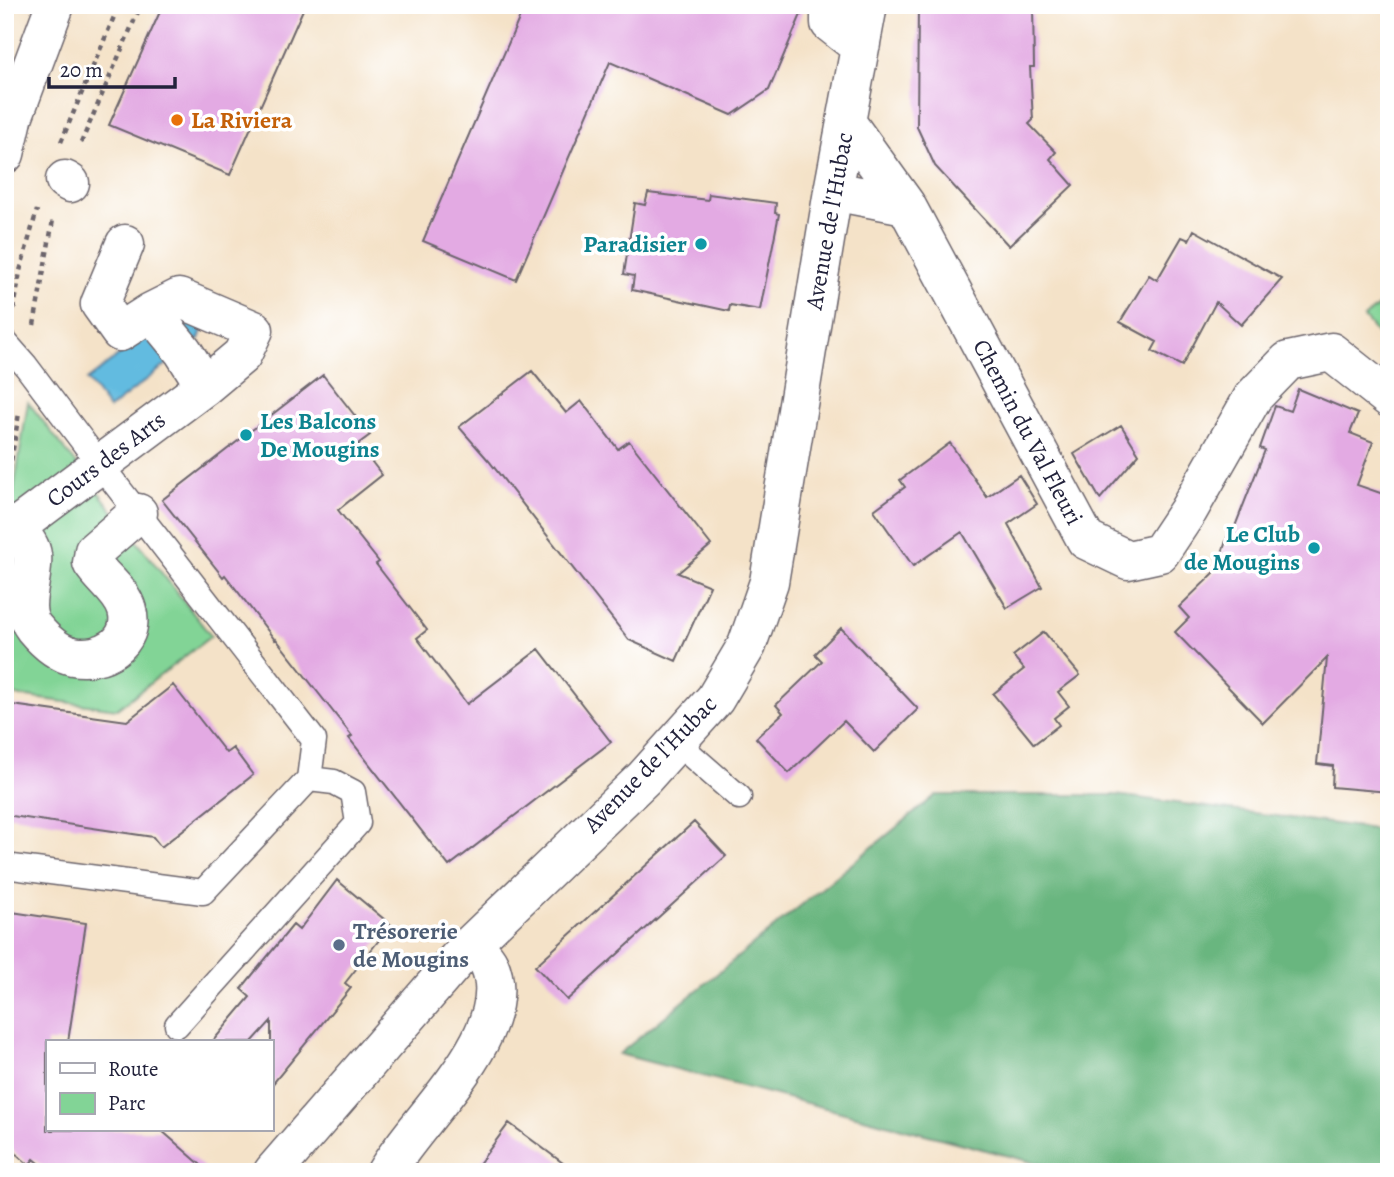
<svg xmlns="http://www.w3.org/2000/svg" width="1394" height="1177" viewBox="0 0 1394 1177" font-family="Alegreya,serif">
  <style>
    .green { fill: #82d496; stroke: #527b68; stroke-width: 2 }
    .forest { fill: #69b67f; stroke: #466c5d; stroke-width: 2 }
    .water { fill: #62bbe0; stroke: #426e8e; stroke-width: 2 }
    .building { fill: #e3aae3 }
    .lines { fill: none; stroke-linecap: round; stroke-linejoin: round }
    .lane-casing { stroke: #6c656c; stroke-width: 27 }
    .street-casing { stroke: #6c656c; stroke-width: 41 }
    .secondary-casing { stroke: #6c656c; stroke-width: 41 }
    .path { stroke: #6c656c; stroke-width: 4.5; stroke-dasharray: 5 5; stroke-linecap: butt }
    .lane { stroke: #fff; stroke-width: 24 }
    .street { stroke: #fff; stroke-width: 38 }
    .secondary { stroke: #fff; stroke-width: 38 }
    .food-dot { fill: #e8710a; stroke: #fff; stroke-width: 2.5 }
    .culture-dot { fill: #0f9aa8; stroke: #fff; stroke-width: 2.5 }
    .service-dot { fill: #5c6f8a; stroke: #fff; stroke-width: 2.5 }
    .labels { text-anchor: middle; dominant-baseline: central; stroke-width: 7; stroke-linejoin: round; paint-order: stroke }
    .food-label { font-size: 24px; font-weight: bold; fill: #c56008; stroke: #fff; text-anchor: start }
    .street-label { font-size: 24px; fill: #22223b; stroke: #fff }
    .culture-label { font-size: 24px; font-weight: bold; fill: #0d838f; stroke: #fff; text-anchor: end }
    .service-label { font-size: 24px; font-weight: bold; fill: #4e5e75; stroke: #fff; text-anchor: start }
  </style>
  <rect width="100%" height="100%" fill="#fff"/>
  <filter id="ink" filterUnits="userSpaceOnUse"><feTurbulence type="fractalNoise" baseFrequency=".0143" numOctaves="2"/><feDisplacementMap in="SourceGraphic" scale="14" xChannelSelector="R" yChannelSelector="G"/><feConvolveMatrix kernelMatrix="1 2 1 2 8 2 1 2 1" color-interpolation-filters="sRGB"/></filter>
  <filter id="wash" filterUnits="userSpaceOnUse"><feTurbulence type="fractalNoise" baseFrequency=".00686" numOctaves="4" result="noise"/><feDisplacementMap in="SourceGraphic" scale="28" xChannelSelector="R" yChannelSelector="G"/><feGaussianBlur stdDeviation="1.57" result="paint"/><feColorMatrix in="noise" values="0 0 0 0 0 0 0 0 0 0 0 0 0 0 0 0 0 1.4 0 .05"/><feComposite in="paint" operator="in"/></filter>
  <g filter="url(#wash)">
    <rect width="100%" height="100%" fill="#f4e2c8"/>
    <!-- green -->
    <path class="green" d="M1389,297v51l-25,-30z
      M28,402l183,234 -94,73 -112,-15v-149z"/>
    <!-- forest -->
    <path class="forest" d="M936,795h180l273,36v341h-319l-451,-118z"/>
    <!-- water -->
    <path class="water" d="M180,309l26,11 -7,19 -90,70 -22,-29z"/>
    <g id="blocks">
      <!-- building -->
      <path class="building" d="M163,5h142l-75,170 -121,-50z
        M525,5h280l-36,85 -37,25 -122,-53 -94,218 -93,-39z
        M918,5h115l1,62h-4l3,53 -4,4 27,28 -6,7 23,26 -64,61 -74,-80 -18,-39z
        M648,193l60,7 1,-6 67,9 -1,10 4,1 -19,96 -30,-5 -1,6 -97,-21 2,-14 -10,-2 11,-71 10,2z
        M1194,230l88,49 -41,46 -25,-23 -34,64 -30,-15 5,-9 -37,-20 29,-47 8,5 25,-43 7,3z
        M532,371l34,42 15,-12 37,48 11,-8 82,104 -33,28 32,13 -34,75 -47,-21 -140,-179 -30,-34z
        M323,375l47,60 -12,9 24,31 -44,35 41,52 -3,2 51,66 -10,8 50,66 72,-55 72,93 -162,124 -100,-128 3,-2 -76,-97 -1,1 -50,-65 -2,2 -61,-77z
        M1298,389l60,25 -8,19 23,9 -16,43 32,11v296l-57,-5 1,-21 -16,-2 10,-106 -64,65 -88,-91 14,-14 -10,-11 37,-36 13,-39 3,2 33,-84 -5,-2 15,-42 15,5z
        M1121,425l18,29 -39,45 -26,-45z
        M950,443l37,54 32,-22 18,29 -29,20 34,63 -35,21 -45,-76 -49,34 -39,-56 31,-23 -5,-7z
        M841,628l77,81 -44,43 -30,-31 -55,52 -33,-35 27,-25 -7,-8 46,-44 -7,-7z
        M1044,632l36,43 -22,17 11,14 -15,12 5,7 -25,19 -41,-50 31,-25 -11,-13z
        M173,685l53,68 7,-5 20,27 -92,72 -8,-10 -148,-22v-111l122,17z
        M694,822l32,34 -159,144 -32,-34z
        M337,880l54,45 -46,58 6,5 -80,98v-65l-19,21h-40l38,-45 -9,-8 52,-64 6,5z
        M5,911l81,12 -18,119h-21v88h114l48,42h-159l-16,-13 -5,6 -24,-21z
        M509,1123l66,49h-102z"/>
    </g>
  </g>
  <g filter="url(#ink)">
    <use href="#blocks" fill-opacity="0" stroke="#6c656c" stroke-width="2"/>
    <g class="lines">
      <defs>
        <path id="lane" d="M5,342l21,24 73,97 215,277 -5,39 -106,113 -198,-26
          M676,742l63,55
          M177,1025l181,-202 -5,-31 -19,-10 -25,-3"/>
        <path id="street" d="M830,5v18l19,15 12,6
          M847,123l59,82
          M65,180l5,3
          M833,191l73,14 180,335 42,20 32,-7 28,-42 65,-114 35,-36 43,-9 58,46
          M151,312l28,-14 75,32 -12,25 -37,31
          M5,525l11,2 189,-141 -22,-35 -32,-39 -31,20 -20,-28 25,-60
          M16,527c5,8 15,18 16,28 3,23 -14,53 2,73 10,12 23,25 39,28 28,6 63,-13 54,-46 -5,-19 -25,-31 -35,-47l2,-12 44,-38
          M273,1172l194,-224 177,-170 71,-79 32,-54 22,-63 64,-391 35,-186
          M386,1172c31,-54 133,-141 103,-208 -3,-7 -12,-15 -17,-21"/>
        <path id="secondary" d="M5,154l9,-39 41,-110"/>
      </defs>
      <!-- lane casing -->
      <use href="#lane" class="lane-casing"/>
      <!-- street casing -->
      <use href="#street" class="street-casing"/>
      <!-- secondary casing -->
      <use href="#secondary" class="secondary-casing"/>
      <!-- path -->
      <path class="path" d="M61,142l58,-137
        M81,143l60,-138
        M14,310l6,-39 17,-61
        M34,325l19,-105
        M8,480l11,-67"/>
      <!-- lane -->
      <use href="#lane" class="lane"/>
      <!-- street -->
      <use href="#street" class="street"/>
      <!-- secondary -->
      <use href="#secondary" class="secondary"/>
    </g>
  </g>
  <!-- markers -->
  <circle class="food-dot" cx="177" cy="120" r="7"/>
  <g class="culture-dot">
    <circle cx="701" cy="244" r="7"/>
    <circle cx="246" cy="435" r="7"/>
    <circle cx="1314" cy="548" r="7"/>
  </g>
  <circle class="service-dot" cx="339" cy="945" r="7"/>
  <g class="labels">
    <!-- food labels -->
    <g class="food-label">
      <text x="191" y="120">La Riviera</text>
    </g>
    <!-- street labels -->
    <g class="street-label">
      <text transform="translate(829 221) rotate(-80)">Avenue de l'Hubac</text>
      <text transform="translate(1028 432) rotate(62)">Chemin du Val Fleuri</text>
      <text transform="translate(106 459) rotate(-37)">Cours des Arts</text>
      <text transform="translate(650 764) rotate(-46)">Avenue de l'Hubac</text>
    </g>
    <!-- culture labels -->
    <g class="culture-label">
      <text x="687" y="244">Paradisier</text>
      <text x="260" y="421" text-anchor="start">Les Balcons<tspan x="260" dy="28">De Mougins</tspan></text>
      <text x="1300" y="534">Le Club<tspan x="1300" dy="28">de Mougins</tspan></text>
    </g>
    <!-- service labels -->
    <g class="service-label">
      <text x="353" y="931">Trésorerie<tspan x="353" dy="28">de Mougins</tspan></text>
    </g>
  </g>
  <!-- margin -->
  <rect width="1394" height="1177" fill="none" stroke="#fff" stroke-width="28"/>
  <!-- legend -->
  <rect x="46" y="1040" width="228" height="91" fill="#ffffff" stroke="#a7a7b1" stroke-width="2"/>
  <rect x="60" y="1063" width="35" height="10" fill="#ffffff" stroke="#a7a7b1" stroke-width="2"/>
  <text x="108" y="1076" font-size="21" fill="#22223b">Route</text>
  <rect x="60" y="1093" width="35" height="21" fill="#82d496" stroke="#a7a7b1" stroke-width="2"/>
  <text x="108" y="1110" font-size="21" fill="#22223b">Parc</text>
  <!-- scale -->
  <path d="M49 77v10h126v-10" fill="none" stroke="#22223b" stroke-width="3.5"/>
  <text x="60" y="77" font-size="21" fill="#22223b" stroke="#ffffff" stroke-width="5" paint-order="stroke">20 m</text>
</svg>
